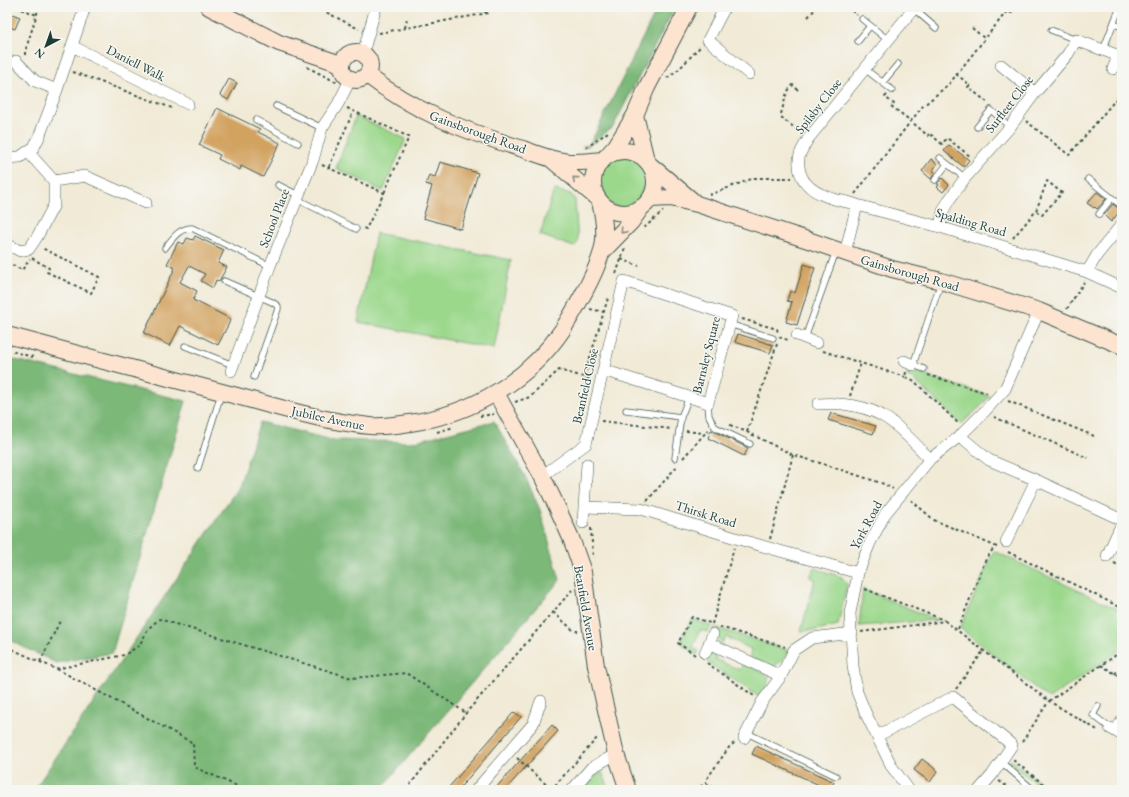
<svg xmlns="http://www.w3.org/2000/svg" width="1129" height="797" viewBox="0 0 1129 797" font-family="'EB Garamond',serif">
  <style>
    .green { fill: #9bd88c; stroke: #5d8a60 }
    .forest { fill: #7cb878; stroke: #4e7a56 }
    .building { fill: #d2a25e }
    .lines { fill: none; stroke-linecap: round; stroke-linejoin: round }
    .lane-casing { stroke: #3e574c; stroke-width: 7 }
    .street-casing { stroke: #3e574c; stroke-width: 12 }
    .secondary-casing { stroke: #3e574c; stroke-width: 18 }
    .path { stroke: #3e574c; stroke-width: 2; stroke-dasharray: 3 3; stroke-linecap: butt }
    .lane { stroke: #fff; stroke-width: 5.5 }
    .street { stroke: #fff; stroke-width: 11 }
    .secondary { stroke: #fde4d1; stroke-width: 16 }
    .oneway { stroke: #8e9082 }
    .labels { text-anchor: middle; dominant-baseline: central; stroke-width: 3; stroke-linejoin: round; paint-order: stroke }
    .street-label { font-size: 13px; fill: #1f3d34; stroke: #f6f6f2 }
  </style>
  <rect width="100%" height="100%" fill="#f6f6f2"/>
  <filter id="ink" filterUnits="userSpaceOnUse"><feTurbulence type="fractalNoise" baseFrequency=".025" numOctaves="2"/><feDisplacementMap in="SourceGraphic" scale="8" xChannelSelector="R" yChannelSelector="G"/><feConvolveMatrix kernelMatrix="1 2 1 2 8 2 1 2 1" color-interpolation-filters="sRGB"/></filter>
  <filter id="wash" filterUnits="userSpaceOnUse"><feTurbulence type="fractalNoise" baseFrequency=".012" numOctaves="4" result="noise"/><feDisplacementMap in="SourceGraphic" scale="16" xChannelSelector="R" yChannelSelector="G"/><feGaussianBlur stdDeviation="0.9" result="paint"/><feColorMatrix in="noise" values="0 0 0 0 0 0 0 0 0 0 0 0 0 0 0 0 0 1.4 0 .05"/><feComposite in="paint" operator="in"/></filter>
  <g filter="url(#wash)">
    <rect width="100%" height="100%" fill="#f1ead6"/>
    <!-- green -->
    <path class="green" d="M356,116l50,23 -23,52 -47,-23z
      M598 182a26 26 0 1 1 52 0a26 26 0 1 1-52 0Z
      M554,190l17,4 4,6 3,42 -4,5 -34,-12z
      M376,233l135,27 -17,89 -136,-27z
      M908,370l82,26 -9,10 -20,18 -49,-46 -5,-2z
      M994,551l128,60v38l-73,50 -89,-71z
      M814,568l28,9 5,8 -9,40 -22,5 -15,1 14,-52 -5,-2z
      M863,589l74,31 -78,6z
      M692,619l19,7 -3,6 -8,-2 -7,17 6,4 -2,4 -17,-13z
      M714,627l76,24 -8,10 -10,6 -22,-10 1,-8 -25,-12 -4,6 -9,-10z
      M713,652l5,1 -3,6 25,11 3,-7 26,13 -2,10 -8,11 -56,-38 5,-5z
      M1011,760l38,30h-21l6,-8 -25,-19z
      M602,772l8,18h-27l13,-14z"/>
    <!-- forest -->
    <path class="forest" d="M658,7h17l-62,120 -25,19h-6h5l3,-2z
      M7,358l179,43 -74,252 -56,10 -49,-24z
      M494,421l31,55 15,34 20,70 -180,210h-346l205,-304 21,-64 72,18 80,2z"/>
    <g id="blocks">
      <!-- building -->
      <path class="building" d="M7,12l13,5 -5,12 -8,-3z
        M229,79l8,4 -9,17 -8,-5z
        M217,108l43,21 -2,3 22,11 -17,34 -22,-11 -1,4 -22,-11 2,-4 -21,-10z
        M949,145l20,15 -5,7 -20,-16z
        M931,159l6,5 -4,6 2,3 -4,6 -9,-8z
        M440,162l38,11 -17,56 -38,-11 9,-32 -6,-2 3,-9 6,2z
        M942,178l7,7 -6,7 -6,-5 2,-2 -2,-1z
        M1097,192l9,7 -9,10 -2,-2 -1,1 -7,-5z
        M1113,204l8,6 -10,12 -7,-7z
        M195,236l29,14 -6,13 9,4 -8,14 -3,-1 -3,8 -12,-7 4,-7 -16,-8 -9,16 17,9 -4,9 38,19 -13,26 -38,-19 -10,20 -26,-13 31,-65 -8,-4 11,-22 6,2 3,-6 6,2z
        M804,264l11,4 -18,57 -11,-3 6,-20 -5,-1 3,-10 5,2z
        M738,334l35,11 -3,8 -35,-11z
        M831,413l45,13 -3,8 -45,-14z
        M711,430l37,18 -4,8 -36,-18z
        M514,712l7,5 -63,73h-4l-5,-3z
        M552,725l6,6 -53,59h-11z
        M756,746l78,36 -4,8 -78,-36z
        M922,759l16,12 -8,11 -16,-12z"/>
    </g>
  </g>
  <g filter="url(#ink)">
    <use href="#blocks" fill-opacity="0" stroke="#3e574c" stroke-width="1"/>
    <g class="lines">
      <defs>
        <path id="lane" d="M914,9l22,19
          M862,19l26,21
          M1114,24l8,3
          M1051,30l25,10
          M858,41l12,-15
          M1103,50l17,-43
          M865,69l27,21
          M883,82l15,-18
          M276,106l46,22
          M256,120l42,23
          M977,127l14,-17 19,17
          M940,158l25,20
          M1088,179l34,27
          M935,180l12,-16
          M278,185l20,10
          M297,199l59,30
          M1099,214l13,-16
          M165,248c8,-10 14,-20 27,-20l78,38
          M224,281l48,21 6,4v3l-24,68
          M729,324l44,14
          M805,338l31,-87
          M185,346l48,19
          M924,369l-11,-4 28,-83
          M708,403l1,13 6,11 35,17
          M626,410l55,7
          M675,458l6,-41 8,-20
          M198,468l23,-74
          M1098,706l-5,9 17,13
          M747,733l89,43
          M1001,762l29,25"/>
        <path id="street" d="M725,7l-17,33 41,34
          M72,46l116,58
          M363,53l13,-46
          M16,61l19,20 22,9
          M1001,65l34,28
          M1113,69l5,-13
          M7,158l13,-1 14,-10 5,-10 18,-47 28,-83
          M54,181l31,-5 61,27
          M857,205c-9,-4 -20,-4 -29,-8 -18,-6 -31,-18 -29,-38 0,-6 6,-14 9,-20l107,-132
          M940,227l3,-16 6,-11 16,-22 45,-51 25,-34 33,-39 8,-14 46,17
          M7,244l13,7 9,-2 8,-12 17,-32v-24l-26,-29
          M845,253l12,-48 83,22 147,45 35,16
          M1087,272l10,-17 25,-31
          M797,335l20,8
          M904,361l9,4
          M231,371l39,-105 43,-106 9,-32 16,-24 12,-24
          M818,404c23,-2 52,2 71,16 15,11 28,26 41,39
          M960,436l29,24 47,20 86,40
          M587,464l-3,43 57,2 111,34 106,30
          M542,476l44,-32 38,-163 108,35 -24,87 -105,-33
          M583,523l1,-16
          M1006,542l30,-62
          M1107,556l15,-33
          M709,643l72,33
          M705,653l8,-19
          M1110,728l12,7
          M1116,731l6,-11
          M877,736l76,-39 59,48 -20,30 -13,15
          M744,738l18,-36 19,-26 13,-26 18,-12 40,-5
          M476,790l57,-66 8,-23
          M572,790l19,-22 25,-14
          M909,790l-17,-23 -26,-53 -9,-22 -4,-26 -3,-53 8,-40 12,-30 15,-29 45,-55 30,-23 24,-24 21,-23 34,-78"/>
        <path id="secondary" d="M209,7l70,36 62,21
          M342 66a14 14 0 1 1 28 0a14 14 0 1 1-28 0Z
          M367,75c46,36 100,57 156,74 17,6 34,13 52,13 9,0 19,-1 28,-2
          M635,115l11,45
          M593 182a31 31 0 1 1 62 0a31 31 0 1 1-62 0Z
          M606,157l10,-11 19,-31 12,-28 42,-80
          M551,159l47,40
          M650,165l44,37
          M650,199l21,-1 26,6 111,36 84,29 49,12 98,30 83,35
          M602,252l29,-30 10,-14
          M7,335c70,19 141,38 211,56 51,13 100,30 152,35 13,1 27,-1 40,-3 62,-9 118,-42 153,-94 13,-21 40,-66 41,-90 1,-13 -1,-25 -4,-37
          M496,393l46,83 15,31 14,31 12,34 13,94 20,88 12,36"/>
      </defs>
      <!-- lane casing -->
      <use href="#lane" class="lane-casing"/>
      <!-- street casing -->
      <use href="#street" class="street-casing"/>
      <!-- secondary casing -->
      <use href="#secondary" class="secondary-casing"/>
      <!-- path -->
      <path class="path" d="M16,7l21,8
        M316,7l43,22
        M460,7l27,5
        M847,7l10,8
        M863,12l4,-5
        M808,17l9,-10
        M405,28l2,-10
        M972,28l12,10
        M379,33l109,-20 1,-6
        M25,55v-3l14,-45
        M307,67l31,16
        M73,72l99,36
        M956,74l14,11 -2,2 19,15
        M667,78l12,-9 21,-22
        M798,90l-5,-5 -6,7 -6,22 1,4 19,15
        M887,95l-2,2 9,7 -3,2 20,15 11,-14 27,-23 58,-73 5,2 2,-6
        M347,108l62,29 -25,56
        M1026,121l43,34 53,-63
        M586,148l22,-16
        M322,165l62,28 -18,36 -3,-1
        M329,167l24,-55
        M855,194l56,-73 17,15 1,-3 13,11 5,-6 24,19
        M709,195l45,-17h38
        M644,228l19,-17
        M1013,238l23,-27 6,4 20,-22 -15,-12 -11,30
        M32,258l17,10 -2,4 44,21 8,-16 -57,-29
        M621,259l18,7
        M7,262l15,8 8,-11
        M616,274l9,-26
        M590,309l14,3
        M1067,309l17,-27
        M742,319l35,10 1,4
        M779,337l9,3
        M7,350l26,7
        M823,351l82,26
        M906,372l-1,5 8,3 46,44
        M928,375l59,18
        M850,396l11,-33
        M1008,401l86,35
        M515,402l15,-5 29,-27 32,9
        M582,412l3,-23v-12l4,-16 19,-63
        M480,416l14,-2
        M994,417l94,41
        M601,421l71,8
        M730,425l17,7 46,23 27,8 64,21 9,5
        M686,431l18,2
        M437,432l17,-5
        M747,432l30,-88
        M683,458l25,-28
        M911,500l23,20 63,27
        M647,501l31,-36
        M591,528l2,30
        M770,539l23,-84
        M1008,552l114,56
        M1114,563l8,4
        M865,589l79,31
        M553,612l21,19h4
        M712,624l22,-76
        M720,627l65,20
        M958,629l27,-68 10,-15
        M861,632l84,-11 104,80 73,-50
        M7,647l49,22 68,-14 15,-9 9,-17 11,-10 193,59 54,-5 60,40
        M695,655l-17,-12 14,-26 18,6
        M40,662l21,-43
        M707,663l47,33
        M1101,665l21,13
        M57,669l136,74 1,24 52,23
        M1115,674l7,-11
        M956,689l28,-39
        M1022,742l27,-41 50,30
        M517,758l34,31
        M1013,760l38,30
        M999,781l13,9
        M706,783l13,7
        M406,790l60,-77 106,-123
        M551,790l46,-52
        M695,790l11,-7v-3l24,-34 6,-4"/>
      <!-- lane -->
      <use href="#lane" class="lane"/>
      <!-- street -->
      <use href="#street" class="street"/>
      <!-- secondary -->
      <use href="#secondary" class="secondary"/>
    </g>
    <!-- one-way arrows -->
    <defs><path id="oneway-chevron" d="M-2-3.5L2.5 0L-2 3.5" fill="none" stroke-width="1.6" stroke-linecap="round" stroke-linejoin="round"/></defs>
    <g class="oneway">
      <use href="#oneway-chevron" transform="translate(575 179) rotate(-140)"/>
      <use href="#oneway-chevron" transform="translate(623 231) rotate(132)"/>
    </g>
  </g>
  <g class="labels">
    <!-- street labels -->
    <g class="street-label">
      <text transform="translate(136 63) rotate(27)">Daniell Walk</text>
      <text transform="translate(1009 104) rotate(-52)">Surfleet Close</text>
      <text transform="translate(818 106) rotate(-52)">Spilsby Close</text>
      <text transform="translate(478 132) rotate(20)">Gainsborough Road</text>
      <text transform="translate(274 218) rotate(-69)">School Place</text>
      <text transform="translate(971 222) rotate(16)">Spalding Road</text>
      <text transform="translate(910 273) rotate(16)">Gainsborough Road</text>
      <text transform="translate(706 355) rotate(-76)">Barnsley Square</text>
      <text transform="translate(585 386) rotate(-77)">Beanfield Close</text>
      <text transform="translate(328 418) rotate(12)">Jubilee Avenue</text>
      <text transform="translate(706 514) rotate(17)">Thirsk Road</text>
      <text transform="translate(866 525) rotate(-62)">York Road</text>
      <text transform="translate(586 608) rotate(80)">Beanfield Avenue</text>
    </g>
  </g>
  <!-- margin -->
  <rect width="1129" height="797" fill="none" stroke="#f6f6f2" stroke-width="24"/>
  <!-- north arrow -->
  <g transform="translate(46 46) rotate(221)" stroke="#f6f6f2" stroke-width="3" paint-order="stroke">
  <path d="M0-3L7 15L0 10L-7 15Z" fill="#1f3d34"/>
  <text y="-6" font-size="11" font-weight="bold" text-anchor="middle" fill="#1f3d34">N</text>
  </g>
</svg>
